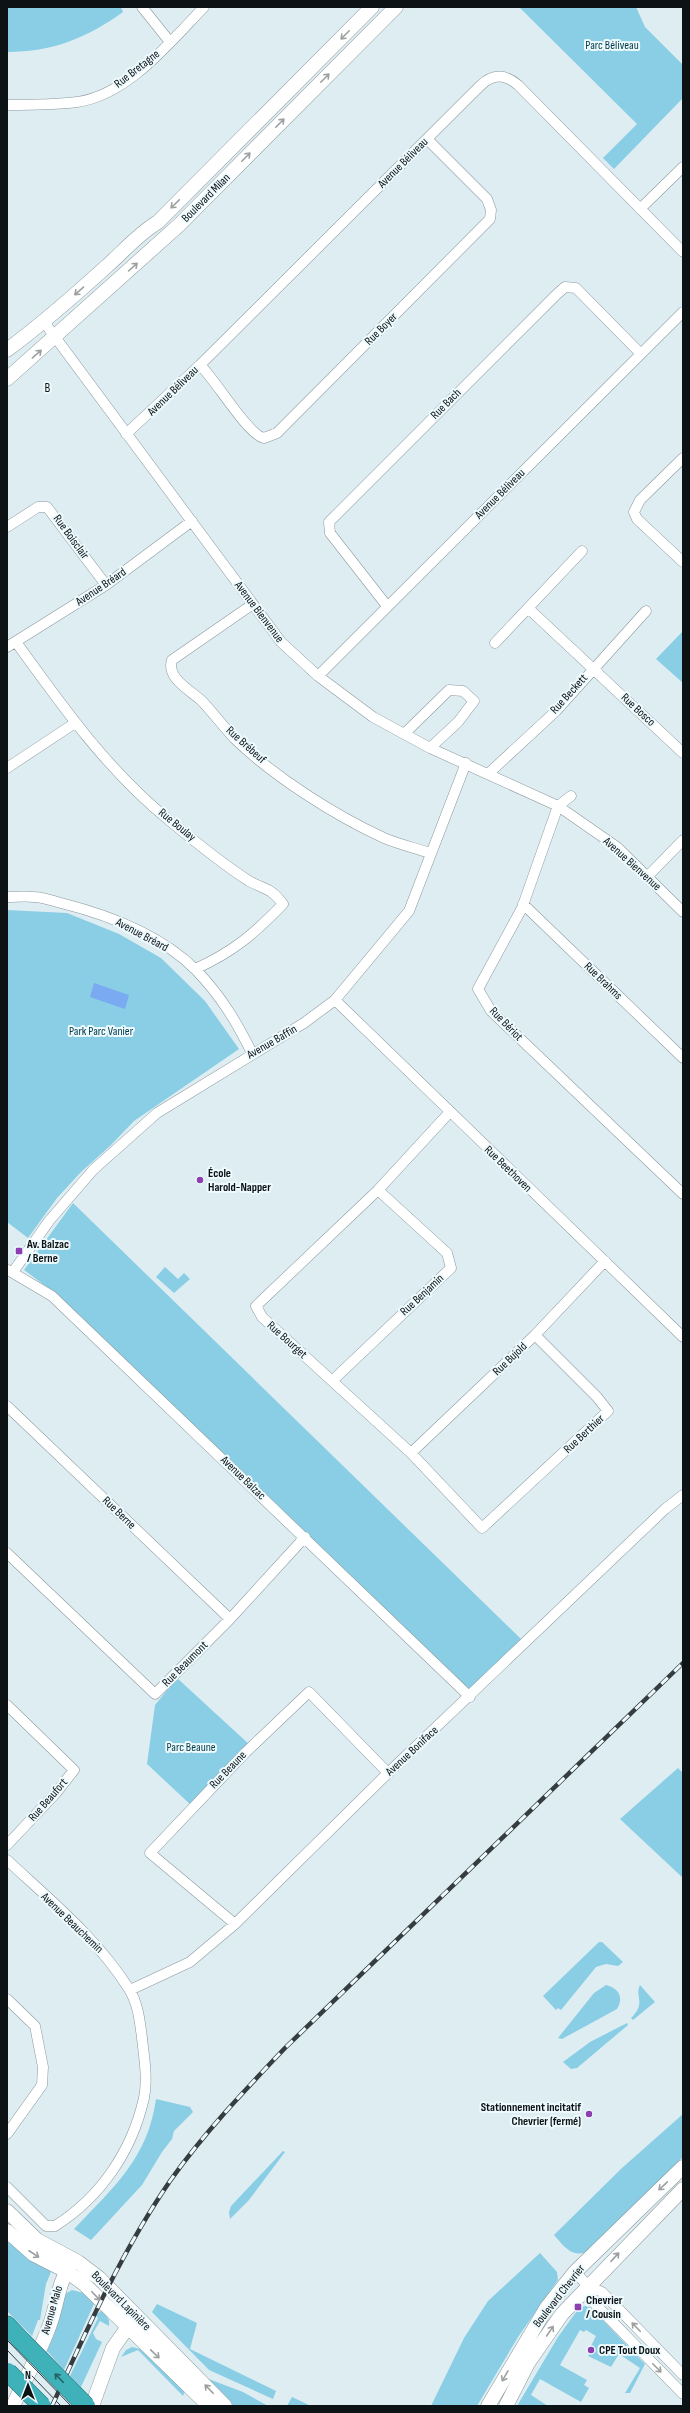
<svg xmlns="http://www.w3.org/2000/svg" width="690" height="2413" viewBox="0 0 690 2413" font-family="'Sofia Sans Condensed',sans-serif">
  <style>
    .green { fill: #89cee5 }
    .water { fill: #79aaf2 }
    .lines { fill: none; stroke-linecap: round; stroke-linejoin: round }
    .street-casing { stroke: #8a989c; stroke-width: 11 }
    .secondary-casing { stroke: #8a989c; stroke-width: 15 }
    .highway-casing { stroke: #2d797f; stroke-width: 19 }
    .street { stroke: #fff; stroke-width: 10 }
    .secondary { stroke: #fff; stroke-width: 14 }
    .highway { stroke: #3eb1b9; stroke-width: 18 }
    .tram { stroke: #363d40; stroke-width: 1 }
    .rail-casing { stroke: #363d40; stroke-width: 4.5 }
    .rail { stroke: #edfafe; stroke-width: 3; stroke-dasharray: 9; stroke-linecap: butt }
    .highway-bridge-casing { stroke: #2d797f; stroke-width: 19; stroke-linecap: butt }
    .highway-bridge { stroke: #3eb1b9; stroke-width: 18 }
    .oneway { stroke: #9ea0a1 }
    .oneway2 { stroke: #266266 }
    .poi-dot { fill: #8d3faf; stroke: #edfafe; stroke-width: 1.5 }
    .labels { text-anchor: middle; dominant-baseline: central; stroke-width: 4; stroke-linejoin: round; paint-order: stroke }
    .park-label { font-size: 12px; fill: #003847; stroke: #edfafe }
    .street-label { font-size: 12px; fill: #0d1214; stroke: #edfafe }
    .poi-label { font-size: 12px; font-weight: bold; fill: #0d1214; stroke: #edfafe; text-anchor: start }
    .neighbourhood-label { font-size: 13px; letter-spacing: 1px; fill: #0d1214; stroke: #edfafe }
  </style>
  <rect width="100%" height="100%" fill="#deedf2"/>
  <!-- green -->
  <path class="green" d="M7,7h114l2,5c-36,26 -71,40 -116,40z
    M519,7h117l9,20 38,38v33l-69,71 -11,-11 34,-34z
    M683,631v52l-27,-24z
    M7,910l60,3 52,21 42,24 44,43 34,48 -105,72 -24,25 -29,26 -24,26 -29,40 -21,-16z
    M73,1203l448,436 -51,51 -419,-400 -27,-20z
    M165,1267l13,12 6,-6 6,6 -16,14 -18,-16z
    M177,1678l74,68 -59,60 -45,-42 8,-59z
    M678,1768l5,5v105l-63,-59z
    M599,1942h3l21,20 -5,4 -12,-2 -10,3 -35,43 -3,-2 -2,2 -13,-14z
    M606,1985c13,3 18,13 11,24l-55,30 -4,-1 36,-45z
    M640,1985l15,17 -22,18 -2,-2c16,-16 3,-21 9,-33z
    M627,2023l1,2 -51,43 -6,1 -8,-7 27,-20z
    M156,2099l34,8 3,5 -19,19 -2,8 -10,13 -20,33 -51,55 -17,-11c39,-41 74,-71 82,-130z
    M683,2114v43l-97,95c-15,6 -23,-7 -32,-17l4,-4 64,-63z
    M283,2151l2,1 -36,48 -19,19 -1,-7 2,-6z
    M7,2239l44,33 -5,12 -6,36h-2l-6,16 -25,-25z
    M540,2253l17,19 1,8 -40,57 -41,69h-46l33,-68 24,-37z
    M72,2290l12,3 10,11 -30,66 -18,-20 19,-56z
    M157,2304l40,19 -7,26 86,42 -3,8 -64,-29 -57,-58z
    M585,2306l6,2 54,56 -15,29h-5l15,-25 -21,-14 -8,13 -23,-11 2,-3 -2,-1 8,-16 -10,-6 -2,2 -4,-2 -20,35 27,15 -3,5 5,3 -8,14 -41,-23 -9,16 17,11h-31l41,-69 21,-29z
    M102,2310l7,10v6l-9,-5 -7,12 3,6 6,3 -21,45 -11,-11 28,-58 -2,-3z
    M132,2347l8,2 45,42 -2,5 -45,-46 -17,7 5,-7z
    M206,2378l37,14 25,14h-35z
    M292,2397l19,9h-24z"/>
  <!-- water -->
  <path class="water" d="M94,983l35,12 -4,14 -35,-12z"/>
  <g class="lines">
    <defs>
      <path id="street" d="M142,7l28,35
        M7,105c23,0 47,0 70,-3 51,-7 93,-60 127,-95
        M640,209l43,-42
        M44,322l237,320 37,34 55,41 57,31 128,58 59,41 66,65
        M200,365c15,14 48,70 64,73l13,-5 213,-214 1,-9 -4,-11 -60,-60
        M126,434l74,-69 280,-279c13,-13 25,-12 38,-1l165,167
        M683,458l-43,42 -6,12 3,7 46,43
        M7,527l31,-20h9l59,78
        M253,604l-81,56c-6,18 18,30 30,41 11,12 21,25 32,37 39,38 100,77 150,100 14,6 31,10 46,15
        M387,606l-57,-73 -1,-11 228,-228 8,-7 11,1 65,66
        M528,608l155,145
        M16,642c46,64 92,129 154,179 23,19 54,44 79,60 17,9 22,7 34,23 -29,30 -50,48 -88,65
        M495,643l87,-92
        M7,647l99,-62 86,-64
        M318,676l365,-364
        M404,734l45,-44 14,1 11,10 -16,21 -28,26
        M7,768l68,-45
        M489,773l67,-62 90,-100
        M571,796l-13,10 -36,102 -44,81 13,22 192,183
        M647,877l36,-37
        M7,897c9,0 19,-1 27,0 9,0 19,4 27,6 48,12 100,32 135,67 25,26 40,51 56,83
        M523,904l160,154
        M335,1000l348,337
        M449,1113l-71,77 -122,116 6,11 149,136 71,75 126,-117 -11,-14 -62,-62
        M8,1270l44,26 418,401
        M13,1272l36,-51 44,-51 64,-57 147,-90 31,-23 74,-89 57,-148
        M332,1381l119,-113 -4,-15 -69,-63
        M7,1406l223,213
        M411,1453l124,-118 70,-74
        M7,1553l148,141 75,-75 75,-82
        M7,1705l67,65 -18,23 -49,52
        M7,1860c43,40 90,78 122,129 9,14 11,33 13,49 2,19 6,41 2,60 -12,53 -43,99 -89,128h-9l-39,-39
        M235,1924l-85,-71 96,-101 63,-60 79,81
        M130,1990l60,-28 45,-38 153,-151 277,-264 18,-14
        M7,1999l28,27 8,41 -1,18 -35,49
        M575,2272l13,14 14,6 81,83
        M588,2286l6,17 89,91"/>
      <path id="secondary" d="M7,350c35,-26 68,-55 100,-84 17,-15 31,-32 51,-44l214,-215
        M7,379l172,-154 217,-218
        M7,2211l30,29 41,22 21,16 126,128
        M7,2231l26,23 33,17 17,12 126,123
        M13,2406c12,-26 26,-52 36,-79 9,-23 8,-42 22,-64
        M92,2406l21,-58 19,-27
        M488,2406l59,-99 28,-35 108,-105
        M506,2406l22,-43 34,-49 121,-125"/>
      <path id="highway" d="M7,2325l15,16"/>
    </defs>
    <!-- street casing -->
    <use href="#street" class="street-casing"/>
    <!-- secondary casing -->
    <use href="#secondary" class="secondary-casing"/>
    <!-- highway casing -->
    <use href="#highway" class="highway-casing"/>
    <!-- street -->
    <use href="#street" class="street"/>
    <!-- secondary -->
    <use href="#secondary" class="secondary"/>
    <!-- highway -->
    <use href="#highway" class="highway"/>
    <!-- tram -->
    <path class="tram" d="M7,2340l64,66
      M7,2350l54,56"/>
    <defs>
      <path id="rail" d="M52,2406c35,-77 70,-155 118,-225 34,-48 75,-91 115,-133l398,-385"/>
    </defs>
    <!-- rail casing -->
    <use href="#rail" class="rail-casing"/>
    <!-- rail -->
    <use href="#rail" class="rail"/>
    <defs>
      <path id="highway-bridge" d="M22,2341l64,65
        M8,2372l34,34"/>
    </defs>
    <!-- highway-bridge casing -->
    <use href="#highway-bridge" class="highway-bridge-casing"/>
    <!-- highway-bridge -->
    <use href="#highway-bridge" class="highway-bridge"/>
  </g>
  <!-- one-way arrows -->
  <defs><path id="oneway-shaft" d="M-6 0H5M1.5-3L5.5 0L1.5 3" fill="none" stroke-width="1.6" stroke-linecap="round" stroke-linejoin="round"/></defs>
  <g class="oneway">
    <use href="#oneway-shaft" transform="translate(345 35) rotate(135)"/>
    <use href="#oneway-shaft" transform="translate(325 78) rotate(-45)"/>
    <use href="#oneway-shaft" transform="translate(280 123) rotate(-45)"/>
    <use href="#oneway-shaft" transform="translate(246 157) rotate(-45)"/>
    <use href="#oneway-shaft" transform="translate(175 204) rotate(136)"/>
    <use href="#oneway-shaft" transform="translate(133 267) rotate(-42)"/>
    <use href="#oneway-shaft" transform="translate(79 291) rotate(139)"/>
    <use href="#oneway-shaft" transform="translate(37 354) rotate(-41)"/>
    <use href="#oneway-shaft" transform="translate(663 2186) rotate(136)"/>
    <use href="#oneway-shaft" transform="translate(34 2254) rotate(33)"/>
    <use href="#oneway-shaft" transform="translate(615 2257) rotate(-47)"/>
    <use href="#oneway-shaft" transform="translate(96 2296) rotate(46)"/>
    <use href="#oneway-shaft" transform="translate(636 2327) rotate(-134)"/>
    <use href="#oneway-shaft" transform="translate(550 2331) rotate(-56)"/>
    <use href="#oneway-shaft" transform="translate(155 2354) rotate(44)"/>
    <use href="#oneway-shaft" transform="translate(657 2368) rotate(45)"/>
    <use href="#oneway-shaft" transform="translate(505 2376) rotate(120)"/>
    <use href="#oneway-shaft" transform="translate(209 2389) rotate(-134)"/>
  </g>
  <use class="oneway2" href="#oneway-shaft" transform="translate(59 2378) rotate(-134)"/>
  <!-- markers -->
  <g class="poi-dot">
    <circle cx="200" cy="1180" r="4"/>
    <rect x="15" y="1247" width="8" height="8" rx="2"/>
    <circle cx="589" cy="2114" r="4"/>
    <rect x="574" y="2303" width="8" height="8" rx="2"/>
    <circle cx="591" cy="2350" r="4"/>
  </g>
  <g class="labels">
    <!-- park labels -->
    <g class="park-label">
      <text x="612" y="45">Parc Béliveau</text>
      <text x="101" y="1031">Park Parc Vanier</text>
      <text x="191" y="1747">Parc Beaune</text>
    </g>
    <!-- street labels -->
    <g class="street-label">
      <text transform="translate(137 69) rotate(-38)">Rue Bretagne</text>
      <text transform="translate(403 163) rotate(-45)">Avenue Béliveau</text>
      <text transform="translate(206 198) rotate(-45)">Boulevard Milan</text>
      <text transform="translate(381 329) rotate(-45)">Rue Boyer</text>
      <text transform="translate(173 391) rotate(-44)">Avenue Béliveau</text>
      <text transform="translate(446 404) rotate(-45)">Rue Bach</text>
      <text transform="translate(500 494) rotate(-45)">Avenue Béliveau</text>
      <text transform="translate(71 537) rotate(54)">Rue Boisclair</text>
      <text transform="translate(101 587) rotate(-34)">Avenue Bréard</text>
      <text transform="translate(259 612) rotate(53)">Avenue Bienvenue</text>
      <text transform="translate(569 694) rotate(-48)">Rue Beckett</text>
      <text transform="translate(638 710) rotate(43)">Rue Bosco</text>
      <text transform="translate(246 745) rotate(42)">Rue Brébeuf</text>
      <text transform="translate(177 825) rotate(39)">Rue Boulay</text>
      <text transform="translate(632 864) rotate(42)">Avenue Bienvenue</text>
      <text transform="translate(142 935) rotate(28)">Avenue Bréard</text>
      <text transform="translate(603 981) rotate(44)">Rue Brahms</text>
      <text transform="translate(506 1024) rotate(46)">Rue Bériot</text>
      <text transform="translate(272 1042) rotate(-30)">Avenue Baffin</text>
      <text transform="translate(508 1169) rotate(44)">Rue Beethoven</text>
      <text transform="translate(422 1295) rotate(-43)">Rue Benjamin</text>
      <text transform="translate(287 1340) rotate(42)">Rue Bourget</text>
      <text transform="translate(510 1359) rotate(-44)">Rue Bujold</text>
      <text transform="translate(584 1434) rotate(-43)">Rue Berthier</text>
      <text transform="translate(243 1478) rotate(44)">Avenue Balzac</text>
      <text transform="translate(119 1513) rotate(44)">Rue Berne</text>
      <text transform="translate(185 1664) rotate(-45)">Rue Beaumont</text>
      <text transform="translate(412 1751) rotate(-43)">Avenue Boniface</text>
      <text transform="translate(228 1770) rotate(-46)">Rue Beaune</text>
      <text transform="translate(48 1800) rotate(-49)">Rue Beaufort</text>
      <text transform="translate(72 1923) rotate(44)">Avenue Beauchemin</text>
      <text transform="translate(559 2296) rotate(-52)">Boulevard Chevrier</text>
      <text transform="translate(121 2301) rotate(45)">Boulevard Lapinière</text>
      <text transform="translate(52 2310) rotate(-74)">Avenue Malo</text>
    </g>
    <!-- poi labels -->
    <g class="poi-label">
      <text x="208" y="1173">École<tspan x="208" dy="14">Harold-Napper</tspan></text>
      <text x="27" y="1244">Av. Balzac<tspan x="27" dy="14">/ Berne</tspan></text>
      <text x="581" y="2107" text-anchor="end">Stationnement incitatif<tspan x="581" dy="14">Chevrier (fermé)</tspan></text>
      <text x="586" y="2300">Chevrier<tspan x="586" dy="14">/ Cousin</tspan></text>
      <text x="599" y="2350">CPE Tout Doux</text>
    </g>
    <!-- neighbourhood labels -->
    <g class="neighbourhood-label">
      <text x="48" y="388">B</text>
    </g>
  </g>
  <!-- border -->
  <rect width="690" height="2413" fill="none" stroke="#0d1214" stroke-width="16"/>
  <!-- north arrow -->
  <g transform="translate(28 2385)" stroke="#edfafe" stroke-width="3" paint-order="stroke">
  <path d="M0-3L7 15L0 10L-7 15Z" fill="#0d1214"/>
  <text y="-6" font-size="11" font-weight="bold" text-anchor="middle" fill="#0d1214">N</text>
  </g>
</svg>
